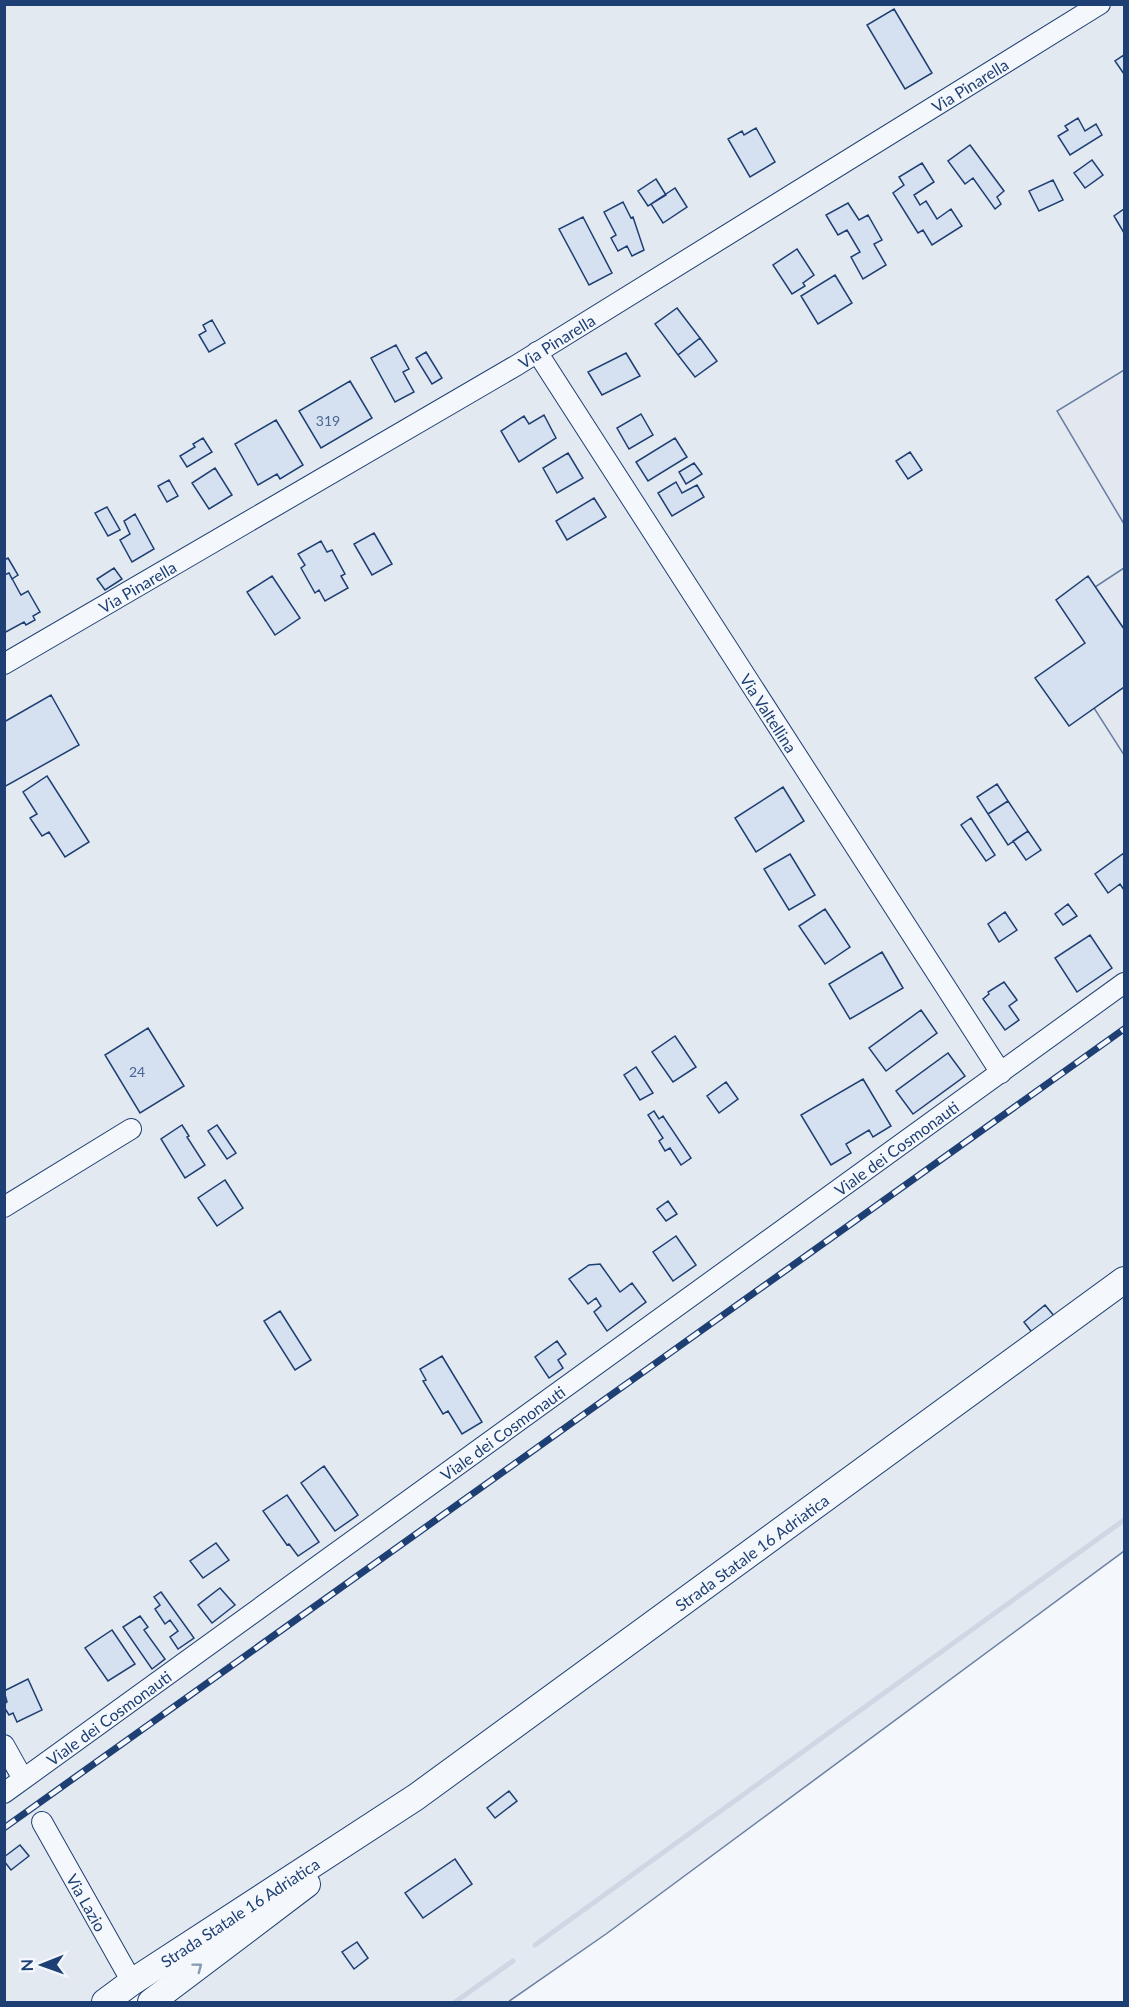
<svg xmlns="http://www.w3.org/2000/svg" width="1129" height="2007" viewBox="0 0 1129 2007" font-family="Lato,sans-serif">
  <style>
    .green { fill: #e3e9f0; stroke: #687fa3; stroke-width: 1.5 }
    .parking { fill: #e3e8f0; stroke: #687fa3; stroke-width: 1.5 }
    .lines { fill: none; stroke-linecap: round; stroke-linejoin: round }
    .stream { stroke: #cfd7e4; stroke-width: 5 }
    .building { fill: #d5e0f0; stroke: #1d3f73; stroke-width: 1.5 }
    .minor-casing { stroke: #1d3f73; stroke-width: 22 }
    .major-casing { stroke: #1d3f73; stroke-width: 28 }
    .minor { stroke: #f4f7fb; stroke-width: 20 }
    .major { stroke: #f4f7fb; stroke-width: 26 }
    .rail-casing { stroke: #1d3f73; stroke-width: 7 }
    .rail { stroke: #f4f7fb; stroke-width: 4.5; stroke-dasharray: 14; stroke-linecap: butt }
    .oneway { stroke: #889bb7 }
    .labels { text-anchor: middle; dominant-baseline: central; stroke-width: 4.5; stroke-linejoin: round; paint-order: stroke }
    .number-label { font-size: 14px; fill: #4b6792 }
    .street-label { font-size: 16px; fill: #1d3f73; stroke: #f4f7fb }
  </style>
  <rect width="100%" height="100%" fill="#f4f7fb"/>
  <!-- green -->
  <path class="green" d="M5,5h1119v1546l-518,383 -98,68h-338l105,-81 -179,81h-91z"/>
  <!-- parking -->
  <path class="parking" d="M1124,370v154l-67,-113z
    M1124,568v61l-29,-42z
    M1124,687v68l-30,-47z"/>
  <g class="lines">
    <!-- stream -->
    <path class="stream" d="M535,1945l589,-425
      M455,2002l58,-41"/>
  </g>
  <!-- building -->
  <path class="building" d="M894,9l38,64 -27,16 -38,-64z
    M1124,55v19l-9,-13z
    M1078,118l7,13 11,-7 6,11 -32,20 -12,-19 10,-6 -3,-4z
    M756,128l19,34 -25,15 -22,-38 14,-8 2,4z
    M970,145l34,46 -7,6 4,7 -6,5 -22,-31 -8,6 -17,-23z
    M1092,160l11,15 -18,13 -11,-15z
    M922,163l12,19 -20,13 6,10 6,-4 11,18 14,-10 11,17 -30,19 -9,-15 -5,3 -25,-40 11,-8 -5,-8z
    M656,179l10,16 -18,11 -10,-15z
    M1053,180l10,20 -24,11 -10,-20z
    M675,188l12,19 -24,16 -12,-19z
    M623,202l8,16 2,-1 11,33 -12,6 -5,-10 -9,5 -7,-13 5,-3 -12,-23z
    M848,203l11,17 9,-5 14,25 -8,4 12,21 -23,14 -12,-22 9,-5 -13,-22 -9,5 -12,-20z
    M1124,209v24l-10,-17z
    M583,217l29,56 -23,12 -30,-56z
    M797,249l17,26 -11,8 2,3 -13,8 -19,-29z
    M835,275l17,28 -34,21 -17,-28z
    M677,308l23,30 -22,17 -23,-31z
    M212,320l13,23 -16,9 -10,-17 7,-4 -3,-6z
    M700,338l17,23 -22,16 -17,-22z
    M396,345l13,24 -6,3 11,20 -19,10 -24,-44z
    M426,352l16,26 -10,6 -16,-26z
    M626,353l14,23 -38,19 -14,-23z
    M350,381l22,37 -51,30 -22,-37z
    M641,414l12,21 -24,14 -12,-21z
    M544,415l12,23 -37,24 -18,-31 23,-15 5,8z
    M276,420l27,45 -23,14 -3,-5 -19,11 -23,-41z
    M203,438l9,14 -25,15 -7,-11 15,-9 -2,-3z
    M675,438l12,19 -39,24 -12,-19z
    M910,452l12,18 -14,9 -12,-18z
    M568,453l15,25 -26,15 -14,-25z
    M694,463l8,11 -16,10 -7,-12z
    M215,468l17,27 -23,14 -17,-26z
    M169,480l9,16 -11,6 -9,-16z
    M676,482l6,11 15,-8 7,12 -32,19 -14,-23z
    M594,498l12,19 -39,23 -11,-19z
    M107,507l13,23 -12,6 -13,-23z
    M135,514l19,35 -22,13 -12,-22 10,-6 -6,-13z
    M374,533l18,31 -20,11 -18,-31z
    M321,541l6,11 5,-2 13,24 -4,2 7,12 -23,13 -6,-11 -4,3 -14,-25 4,-3 -7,-11z
    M8,558l10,17 -6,4 -3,-6 -5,2v-15z
    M114,568l8,11 -17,11 -8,-11z
    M9,573l12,22 7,-4 12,21 -7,4 2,4 -9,5 -2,-3 -20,11v-58z
    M272,576l28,42 -25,17 -28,-43z
    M1088,576l36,53v58l-55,39 -34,-48 50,-35 -29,-43z
    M51,695l28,50 -75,42v-65z
    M47,776l42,66 -24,15 -16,-25 -7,4 -12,-18 7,-4 -14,-22z
    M997,784l11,17 -20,13 -11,-17z
    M783,787l21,34 -48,31 -21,-34z
    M1008,801l20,30 -20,14 -20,-31z
    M971,818l24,37 -9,6 -25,-36z
    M1028,831l13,19 -15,10 -13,-19z
    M1124,853v37l-4,-6 -12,9 -13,-19z
    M790,854l25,41 -26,15 -25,-41z
    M1068,904l9,12 -14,9 -8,-11z
    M825,909l25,38 -25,17 -26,-38z
    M1005,912l12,18 -18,12 -11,-18z
    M1090,935l22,33 -35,24 -22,-34z
    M882,952l21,36 -53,31 -21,-35z
    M1004,982l13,18 -8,6 10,14 -14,10 -22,-31 6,-5 -1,-2z
    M921,1010l16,23 -51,38 -17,-23z
    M148,1028l36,58 -44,27 -35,-58z
    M675,1036l21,31 -23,15 -21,-30z
    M948,1053l17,23 -52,38 -17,-23z
    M636,1067l17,26 -13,7 -16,-25z
    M863,1079l28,47 -18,11 -4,-7 -23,14 5,9 -20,12 -30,-50z
    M726,1082l12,17 -19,14 -12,-17z
    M654,1111l5,8 4,-3 28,42 -10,7 -11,-17 -5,3 -6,-10 4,-3 -15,-23z
    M182,1125l7,11 -2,1 18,28 -20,13 -24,-39z
    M217,1125l19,28 -9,6 -19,-28z
    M225,1180l18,28 -26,18 -19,-28z
    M668,1201l9,13 -11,7 -9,-12z
    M676,1236l20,29 -23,16 -20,-29z
    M600,1264l20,28 12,-9 14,19 -39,29 -13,-19 7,-6 -5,-8 -8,6 -19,-25 20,-14z
    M1045,1305l10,12 -21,18 -10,-13z
    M280,1311l31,49 -16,10 -31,-49z
    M557,1341l9,13 -8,6 5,8 -14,10 -14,-21z
    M442,1356l40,66 -20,12 -14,-23 -5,3 -20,-33 3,-1 -6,-11z
    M324,1466l34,49 -23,16 -34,-48z
    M287,1495l32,47 -21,14 -9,-12 -2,1 -24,-34z
    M216,1543l13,17 -26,18 -13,-17z
    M220,1588l15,17 -23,18 -14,-18z
    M161,1592l33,46 -16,11 -8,-12 8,-6 -8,-11 -5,4 -10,-15 5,-4 -6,-8z
    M140,1616l8,11 -4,3 21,29 -13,10 -29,-42z
    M112,1630l23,34 -27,17 -23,-33z
    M28,1679l14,31 -25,12 -4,-9 -4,2 -5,-8v-3l3,-2 -3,-11z
    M509,1791l8,10 -22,17 -8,-10z
    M20,1845l9,11 -18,14 -7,-9v-4z
    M455,1859l17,25 -49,34 -18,-25z
    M357,1942l11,16 -14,11 -12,-17z"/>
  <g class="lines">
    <defs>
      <g id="minor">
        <path id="s1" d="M537,352l464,721"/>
        <path id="s2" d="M4,664l513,-299 583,-361"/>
        <path d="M4,1207l127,-78"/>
        <path d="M4,1745l19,34"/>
        <path id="s3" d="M4,1793l1120,-810"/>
        <path id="s4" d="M42,1822l90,160"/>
      </g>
      <g id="major">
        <path id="s5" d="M105,2002l27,-20 284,-185 708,-517"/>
        <path d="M151,2002l156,-118"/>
      </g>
    </defs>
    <!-- minor casing -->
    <use href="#minor" class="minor-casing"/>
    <!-- major casing -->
    <use href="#major" class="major-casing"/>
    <!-- minor -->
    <use href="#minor" class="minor"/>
    <!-- major -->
    <use href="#major" class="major"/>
    <defs>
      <path id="rail" d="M4,1828l1120,-799"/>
    </defs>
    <!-- rail casing -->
    <use href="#rail" class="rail-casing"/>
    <!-- rail -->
    <use href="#rail" class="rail"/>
  </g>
  <!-- one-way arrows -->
  <defs><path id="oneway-chevron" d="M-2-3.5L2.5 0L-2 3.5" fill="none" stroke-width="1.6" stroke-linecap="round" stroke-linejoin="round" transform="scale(1.5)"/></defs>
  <use class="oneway" href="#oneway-chevron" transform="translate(198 1967) rotate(-37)"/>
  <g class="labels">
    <!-- number labels -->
    <g class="number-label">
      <text x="328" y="420">319</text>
      <text x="137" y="1071">24</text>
    </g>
    <!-- street labels -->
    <g class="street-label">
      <text stroke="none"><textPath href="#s2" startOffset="1126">Via Pinarella</textPath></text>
      <text stroke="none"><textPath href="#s2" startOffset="640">Via Pinarella</textPath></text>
      <text stroke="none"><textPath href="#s2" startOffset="154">Via Pinarella</textPath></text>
      <text stroke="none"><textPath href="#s1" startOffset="429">Via Valtellina</textPath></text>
      <text stroke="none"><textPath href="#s3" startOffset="1101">Viale dei Cosmonauti</textPath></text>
      <text stroke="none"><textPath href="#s3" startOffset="615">Viale dei Cosmonauti</textPath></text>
      <text stroke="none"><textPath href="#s5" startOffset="788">Strada Statale 16 Adriatica</textPath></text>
      <text stroke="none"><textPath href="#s3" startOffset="129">Viale dei Cosmonauti</textPath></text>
      <text stroke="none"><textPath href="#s4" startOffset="92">Via Lazio</textPath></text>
      <text stroke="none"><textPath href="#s5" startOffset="162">Strada Statale 16 Adriatica</textPath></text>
    </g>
  </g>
  <!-- border -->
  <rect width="1129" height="2007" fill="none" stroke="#1d3f73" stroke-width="12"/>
  <!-- north arrow -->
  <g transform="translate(42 1965) rotate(269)" stroke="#f4f7fb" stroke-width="4.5" paint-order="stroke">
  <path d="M0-4.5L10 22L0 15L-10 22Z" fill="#1d3f73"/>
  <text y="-9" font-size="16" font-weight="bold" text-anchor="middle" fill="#1d3f73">N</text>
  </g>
</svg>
